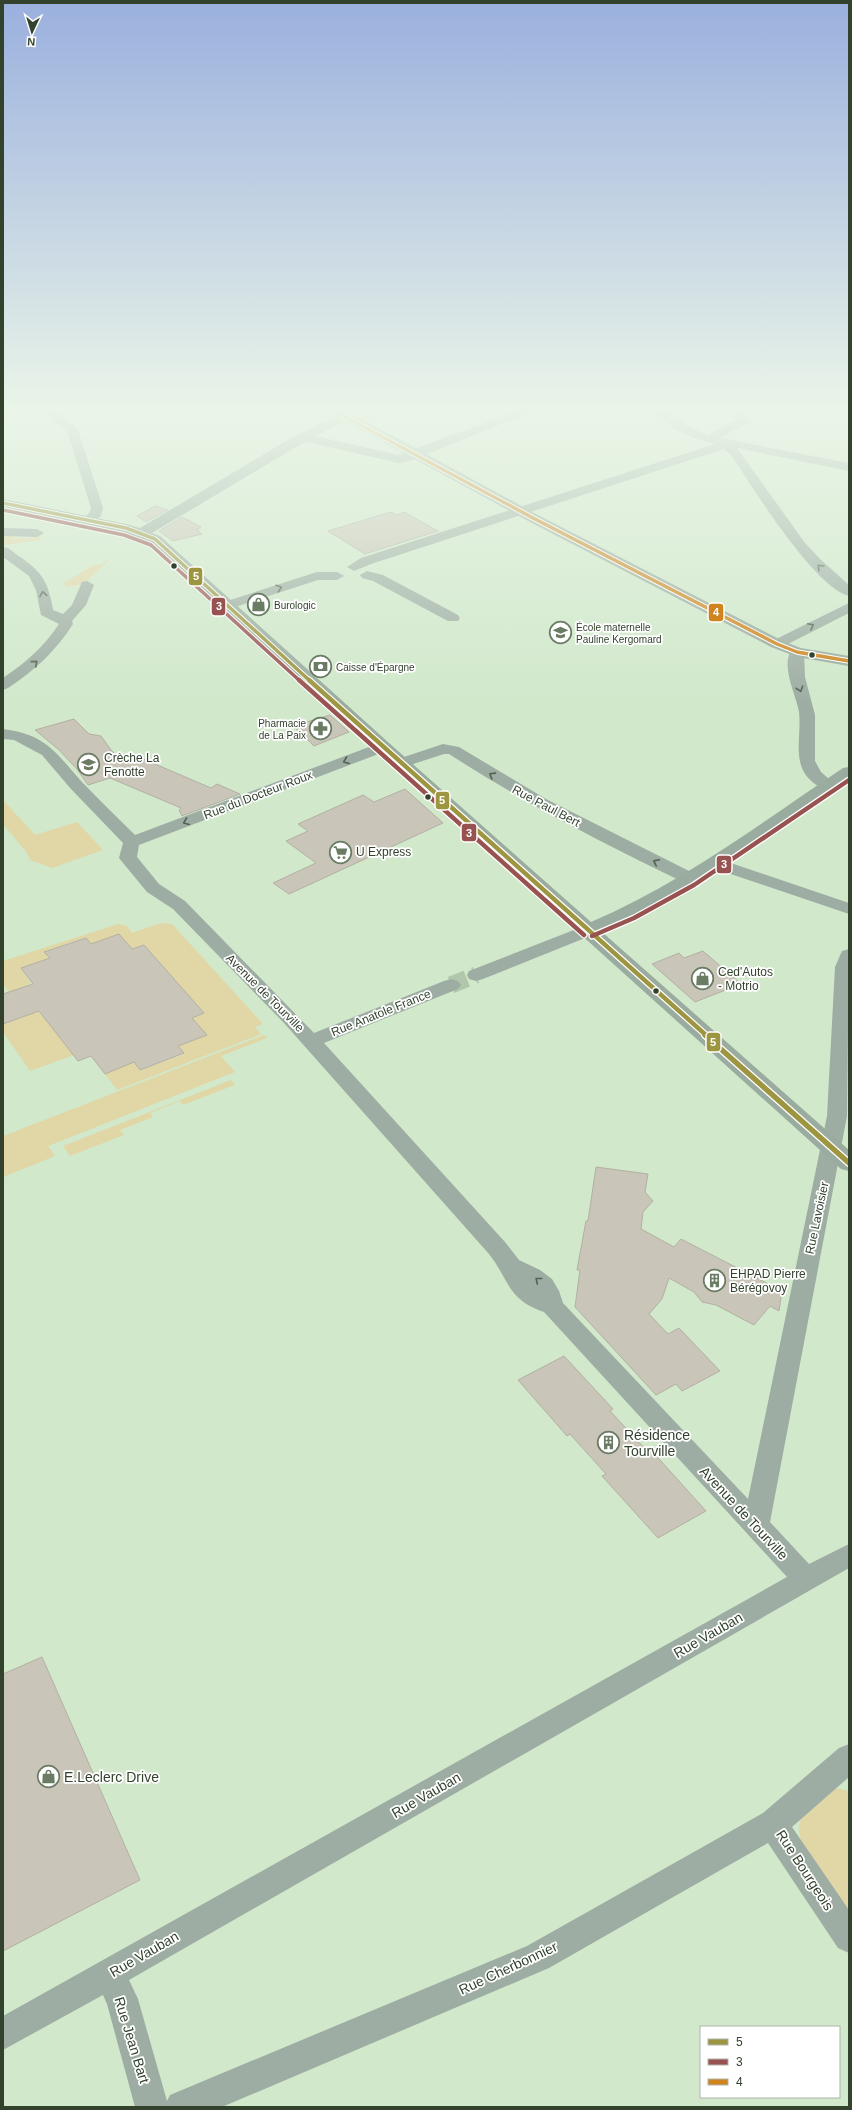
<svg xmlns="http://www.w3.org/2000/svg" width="852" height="2110" viewBox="0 0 852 2110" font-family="Arial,sans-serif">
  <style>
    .green { fill: #e1d6a6 }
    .building { fill: #c9c5b9; stroke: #b3b0a3 }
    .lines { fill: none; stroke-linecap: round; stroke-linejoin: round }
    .street-tunnel { stroke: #b1c7ab; stroke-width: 17; stroke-dasharray: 17 8; stroke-linecap: butt }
    .street { fill: #9eada3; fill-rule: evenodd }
    .secondary { fill: #9aaca0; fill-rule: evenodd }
    .bus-1-far2-casing { stroke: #fff; stroke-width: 5.5 }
    .bus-1-far1-casing { stroke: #fff; stroke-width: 7 }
    .bus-1-casing { stroke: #fff; stroke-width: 8 }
    .bus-2-far1-casing { stroke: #fff; stroke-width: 5.5 }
    .bus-2-casing { stroke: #fff; stroke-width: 7 }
    .bus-3-casing { stroke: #fff; stroke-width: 5.5 }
    .bus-1-far2 { stroke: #9d9540; stroke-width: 3.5 }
    .bus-1-far1 { stroke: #9d9540; stroke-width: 4.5 }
    .bus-1 { stroke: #9d9540; stroke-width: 5.5 }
    .bus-2-far1 { stroke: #985350; stroke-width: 3.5 }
    .bus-2 { stroke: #985350; stroke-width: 4.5 }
    .bus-3 { stroke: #cf841f; stroke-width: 3.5 }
    .oneway { stroke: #526250 }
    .bus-dot { fill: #32422d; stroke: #fff; stroke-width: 1.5 }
    .labels { text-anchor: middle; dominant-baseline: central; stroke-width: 3.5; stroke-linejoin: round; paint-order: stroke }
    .far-poi-label { font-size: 10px; fill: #32422d; stroke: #fff; text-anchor: start }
    .poi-label { font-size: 12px; fill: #32422d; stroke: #fff; text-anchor: start }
    .street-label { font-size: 12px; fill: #32422d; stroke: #fff }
    .near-poi-label { font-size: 14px; fill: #32422d; stroke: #fff; text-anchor: start }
    .near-street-label { font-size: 14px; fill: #32422d; stroke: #fff }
    .line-badge { stroke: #fff; stroke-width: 1.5 }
    .badge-label { font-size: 11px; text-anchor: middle; font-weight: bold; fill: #fff }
  </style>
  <rect width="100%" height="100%" fill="#d1e8cb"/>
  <!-- green -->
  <path class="green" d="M6,535l7,1v2h16l12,-3 -2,5 -34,5 -2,-1v-7z
    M111,558l-27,26 -18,3 -2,-4 28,-17 10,-2z
    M3,800l32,35 42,-13 26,28 -51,18 -22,-8 -3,-7 -24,-29z
    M161,923l11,1 91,100 -8,3 6,7 -144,56 -12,-16 29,-12 7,8 43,-16 -6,-8 28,-11 -14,-17 12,-5 -60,-68 -12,4 -13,-15 -28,10 -5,-6 -41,13 5,7 -29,10 10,16 -22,8 -6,-8v-23l115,-37 9,2 5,7z
    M52,1006l22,49 -44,16 -27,-39v-8z
    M264,1035l3,3 -46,18 14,16 -187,74 7,10 -52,21v-41z
    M231,1080l4,5 -52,20 -3,-4 -30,12 3,4 -33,13 4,5 -54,21 -7,-10z
    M837,1788l12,3v117h-3l-44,-64c-2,-6 -4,-15 -2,-22 2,-10 27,-32 37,-34z"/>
  <!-- building -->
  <path class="building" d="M155,506l13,4 -22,12 -9,-6z
    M391,512l6,3 7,-3 34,19 -73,23 -37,-23z
    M182,517l19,10 -4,3 5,4 -29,7 -14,-10z
    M330,715l19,17 -35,14 -21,-20z
    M74,719l15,15 12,2 10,14 13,13 17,-5 70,30 6,-4 23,10 -58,22 -3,-6 2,-2 -71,-30 -22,7 -11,-16 -19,-20 -23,-19z
    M405,789l38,34 -154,71 -16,-11 43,-20 -30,-22 22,-10 -10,-7 65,-29 11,7z
    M119,934l13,15 12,-4 60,68 -12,5 15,17 -29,11 6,7 -44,17 -6,-8 -29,12 -14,-18 -13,5 -39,-50 -36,13v-30l30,-10 -12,-16 29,-10 -6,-6 42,-14 5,6z
    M703,951l38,33 -46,18 -43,-38 27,-11 5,5z
    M596,1167l52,7 -3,18 8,9 -10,11 -2,17 33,18 7,-8 101,52 -3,20 -9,-5 -16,19 -38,-20 -14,-3 -8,-10 -25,-14 -7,21 -13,15 19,20 11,-6 41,43 -38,20 -6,-7 -20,11 -81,-88 5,-37h-3l9,-49h2z
    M564,1356l49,53 -3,2 38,41 3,-2 55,61 -48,27 -56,-62 4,-2 -36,-40 -3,2 -49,-56z
    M42,1657l98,223 -137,71v-277z"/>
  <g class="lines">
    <!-- street-tunnel -->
    <path class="street-tunnel" d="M451,985l25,-10"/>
    <!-- street -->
    <path class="street" d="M41,409h13l24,21 25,78 -2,8 -7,6h-10l-1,-3 7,-7 1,-4 -24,-77z
      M522,409h17l-129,52 -12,2 -99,-23 -2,-3 6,-4 95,22z
      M654,409h13l18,16 23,10 29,-15 -8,-11h12l9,12 -2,2 -28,15 129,25v8l-112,-23 68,95 15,16 29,26v11c-34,-8 -97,-109 -117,-140l-8,-7 -353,115 -17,7 -7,-4 14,-9 354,-114c-24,-6 -46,-14 -61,-35z
      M3,528l34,1 7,4 -7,4 -34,-1z
      M3,547l5,1c28,21 39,24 45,62l10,4 9,-9 10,-23 5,-1 7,4 -8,20 -14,16 1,3c-17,27 -38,46 -65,64l-5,2v-12c22,-15 41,-31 56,-54l-18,-9 -5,-25 -7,-14 -26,-19z
      M367,571l16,4 75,40 2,3 -2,3h-10l-75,-40 -11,-3 -2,-3z
      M317,572h20l7,4 -7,4h-19l-89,29 -5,-1 -2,-3 2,-3z
      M849,603v10l-67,34h-10l-2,-3 2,-3z
      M797,648l5,1 2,3 1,25 10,38v46l6,11 16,14 -2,3c-8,2 -14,0 -20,-5 -25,-18 -13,-46 -16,-72 -3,-18 -19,-46 -7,-63z
      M3,729c44,6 52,23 79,53 17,18 35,35 53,53l242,-91h12l2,3 -2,3 -250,95 -2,12 22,27 26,17 129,132 130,-52 7,-2 7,2 3,4 -3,4 -134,54 181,199 14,18 21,10 12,9 7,12 4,12 185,196 79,-383 8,-149 7,-16 7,-2 -2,167 -77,406 39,42 40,-20v24l-720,412 9,19 29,102 3,-6 357,-149 236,-133 76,-65 10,-4v33l-57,50 57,83v43l-11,-5 -70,-105 -219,125 -327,139h-87l-28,-103 -4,-9 -100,55v-34l784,-439 -243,-265c-37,-13 -34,-31 -55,-58l-205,-231 -111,-114 -26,-17 -28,-34 4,-15 -52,-54 -29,-34 -28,-15 -11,-1z
      M443,744l16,3 87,52 151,76 3,4 -3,4 -6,1 -6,-1c-81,-39 -160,-80 -236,-129h-5l-43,14 -6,-2 -2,-3 2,-3z
      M716,858l133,45v11l-139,-47 -3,-4 3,-4z
      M589,924l6,2 3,4 -3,4 -112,45 -7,2 -7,-2 -2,-4 2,-4z"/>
    <!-- secondary -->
    <path class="secondary" d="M331,409h10l25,12 172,94 245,126 18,7 48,8v10l-52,-9 -26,-10 -243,-126 -183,-100 -37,19 -156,93 8,3 229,207 202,179c91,-39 170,-99 252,-154l6,-1v13c-80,55 -157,113 -247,152l247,218v21l-8,-2 -464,-418 -227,-209 -28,-10 -119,-25v-8l123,25 14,4 158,-94 37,-18 -5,-4z"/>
    <defs>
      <path id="bus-1-far2" d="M3,503l123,25 29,11 155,142"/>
      <path id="bus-1-far1" d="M309,680l398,356"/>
      <path id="bus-1" d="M705,1035l144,128"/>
      <path id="bus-2-far1" d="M3,510l121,25 27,10 149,136"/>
      <path id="bus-2" d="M299,680l285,255
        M592,936l42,-18 60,-33 155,-105"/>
      <path id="bus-3" d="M336,412l197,106 244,126 20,8 52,9"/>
    </defs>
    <!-- bus-1-far2 casing -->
    <use href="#bus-1-far2" class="bus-1-far2-casing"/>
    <!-- bus-1-far1 casing -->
    <use href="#bus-1-far1" class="bus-1-far1-casing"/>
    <!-- bus-1 casing -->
    <use href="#bus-1" class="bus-1-casing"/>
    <!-- bus-2-far1 casing -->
    <use href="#bus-2-far1" class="bus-2-far1-casing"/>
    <!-- bus-2 casing -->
    <use href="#bus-2" class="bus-2-casing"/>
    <!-- bus-3 casing -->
    <use href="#bus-3" class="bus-3-casing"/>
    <!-- bus-1-far2 -->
    <use href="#bus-1-far2" class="bus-1-far2"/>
    <!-- bus-1-far1 -->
    <use href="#bus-1-far1" class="bus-1-far1"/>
    <!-- bus-1 -->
    <use href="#bus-1" class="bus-1"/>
    <!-- bus-2-far1 -->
    <use href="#bus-2-far1" class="bus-2-far1"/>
    <!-- bus-2 -->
    <use href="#bus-2" class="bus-2"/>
    <!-- bus-3 -->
    <use href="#bus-3" class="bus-3"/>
  </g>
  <!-- one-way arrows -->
  <defs><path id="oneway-chevron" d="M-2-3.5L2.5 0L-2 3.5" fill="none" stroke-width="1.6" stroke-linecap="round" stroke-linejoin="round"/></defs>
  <g class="oneway">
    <use href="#oneway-chevron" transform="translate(820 567) rotate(-135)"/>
    <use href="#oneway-chevron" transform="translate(279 588) rotate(-18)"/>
    <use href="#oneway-chevron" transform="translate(43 594) rotate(-100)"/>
    <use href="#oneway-chevron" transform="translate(811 626) rotate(-27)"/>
    <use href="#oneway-chevron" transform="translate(35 663) rotate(-40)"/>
    <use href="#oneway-chevron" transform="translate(800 689) rotate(71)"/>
    <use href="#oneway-chevron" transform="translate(346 761) rotate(159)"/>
    <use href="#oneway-chevron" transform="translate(492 775) rotate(-148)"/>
    <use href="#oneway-chevron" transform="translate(186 822) rotate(159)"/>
    <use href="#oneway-chevron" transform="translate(656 862) rotate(-154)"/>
    <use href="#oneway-chevron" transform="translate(538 1280) rotate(-141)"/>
  </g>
  <!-- sky -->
  <linearGradient id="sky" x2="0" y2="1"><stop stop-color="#9ab0de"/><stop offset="0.58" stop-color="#eaf5e8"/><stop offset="1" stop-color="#eaf5e8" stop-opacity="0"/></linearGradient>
  <rect width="852" height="705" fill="url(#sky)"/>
  <!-- icons -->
  <defs>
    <symbol id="shop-ring" viewBox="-11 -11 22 22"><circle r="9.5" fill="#fff" stroke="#6a7c64" stroke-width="1.5"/><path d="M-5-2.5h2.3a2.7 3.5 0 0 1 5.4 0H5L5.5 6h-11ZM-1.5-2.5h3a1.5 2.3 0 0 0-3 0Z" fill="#6a7c64"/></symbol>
    <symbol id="school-ring" viewBox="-11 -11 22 22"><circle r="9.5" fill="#fff" stroke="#6a7c64" stroke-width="1.5"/><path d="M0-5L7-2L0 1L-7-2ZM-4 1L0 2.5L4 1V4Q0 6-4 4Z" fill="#6a7c64"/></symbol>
    <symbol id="bank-ring" viewBox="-11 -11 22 22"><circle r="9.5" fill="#fff" stroke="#6a7c64" stroke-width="1.5"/><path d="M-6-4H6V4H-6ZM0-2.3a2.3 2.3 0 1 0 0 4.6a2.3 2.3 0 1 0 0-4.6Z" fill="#6a7c64"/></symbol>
    <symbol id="pharmacy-ring" viewBox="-11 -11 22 22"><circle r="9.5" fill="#fff" stroke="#6a7c64" stroke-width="1.5"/><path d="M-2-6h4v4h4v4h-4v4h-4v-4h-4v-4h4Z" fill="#6a7c64"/></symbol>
    <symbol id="supermarket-ring" viewBox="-11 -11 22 22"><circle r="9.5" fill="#fff" stroke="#6a7c64" stroke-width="1.5"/><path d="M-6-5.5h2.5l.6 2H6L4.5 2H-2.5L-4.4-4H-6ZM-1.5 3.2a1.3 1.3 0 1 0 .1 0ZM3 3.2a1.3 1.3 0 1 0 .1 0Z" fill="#6a7c64"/></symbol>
    <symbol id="building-ring" viewBox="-11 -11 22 22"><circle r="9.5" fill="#fff" stroke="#6a7c64" stroke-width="1.5"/><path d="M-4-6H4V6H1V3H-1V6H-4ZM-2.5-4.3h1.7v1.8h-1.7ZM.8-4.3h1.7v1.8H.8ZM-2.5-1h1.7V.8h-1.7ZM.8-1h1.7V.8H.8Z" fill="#6a7c64"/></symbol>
  </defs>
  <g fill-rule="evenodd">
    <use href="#shop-ring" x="246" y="592" width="25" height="25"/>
    <use href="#school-ring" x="548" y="620" width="25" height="25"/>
    <use href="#bank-ring" x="308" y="654" width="25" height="25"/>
    <use href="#pharmacy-ring" x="308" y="716" width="25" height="25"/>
    <use href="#school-ring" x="76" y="752" width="25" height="25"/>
    <use href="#supermarket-ring" x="328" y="840" width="25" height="25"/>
    <use href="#shop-ring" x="690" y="966" width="25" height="25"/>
    <use href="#building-ring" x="702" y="1268" width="25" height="25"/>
    <use href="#building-ring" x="596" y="1430" width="25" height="25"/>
    <use href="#shop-ring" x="36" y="1764" width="25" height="25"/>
  </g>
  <!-- markers -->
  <g class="bus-dot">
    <circle cx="174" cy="566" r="3.5"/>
    <circle cx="812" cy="655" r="3.5"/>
    <circle cx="428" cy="797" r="3.5"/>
    <circle cx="656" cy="991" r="3.5"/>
  </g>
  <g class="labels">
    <!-- far-poi labels -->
    <g class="far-poi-label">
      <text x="274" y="605">Burologic</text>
      <text x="576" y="627">École maternelle<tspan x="576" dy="12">Pauline Kergomard</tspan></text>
      <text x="336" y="667">Caisse d'Épargne</text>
      <text x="306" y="723" text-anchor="end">Pharmacie<tspan x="306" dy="12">de La Paix</tspan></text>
    </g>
    <!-- poi labels -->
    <g class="poi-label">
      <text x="104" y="758">Crèche La<tspan x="104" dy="14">Fenotte</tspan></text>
      <text x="356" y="852">U Express</text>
      <text x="718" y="972">Ced'Autos<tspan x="718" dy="14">- Motrio</tspan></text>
      <text x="730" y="1274">EHPAD Pierre<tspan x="730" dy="14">Bérégovoy</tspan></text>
    </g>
    <!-- street labels -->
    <g class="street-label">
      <text transform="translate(258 795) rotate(-21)">Rue du Docteur Roux</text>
      <text transform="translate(546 806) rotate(28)">Rue Paul Bert</text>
      <text transform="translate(265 993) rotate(45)">Avenue de Tourville</text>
      <text transform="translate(381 1013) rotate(-22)">Rue Anatole France</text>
      <text transform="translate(817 1218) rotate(-78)">Rue Lavoisier</text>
    </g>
    <!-- near-poi labels -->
    <g class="near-poi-label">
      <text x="624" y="1435">Résidence<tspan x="624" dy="16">Tourville</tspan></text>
      <text x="64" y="1777">E.Leclerc Drive</text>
    </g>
    <!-- near-street labels -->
    <g class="near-street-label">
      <text transform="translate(744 1513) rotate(47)">Avenue de Tourville</text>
      <text transform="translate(708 1635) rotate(-30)">Rue Vauban</text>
      <text transform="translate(426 1795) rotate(-30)">Rue Vauban</text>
      <text transform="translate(805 1870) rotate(57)">Rue Bourgeois</text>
      <text transform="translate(144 1954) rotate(-30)">Rue Vauban</text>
      <text transform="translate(508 1968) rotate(-25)">Rue Cherbonnier</text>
      <text transform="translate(132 2040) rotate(73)">Rue Jean Bart</text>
    </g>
  </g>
  <g class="line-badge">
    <rect x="188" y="567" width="15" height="19" rx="4" fill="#9d9540"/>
    <rect x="211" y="597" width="15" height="19" rx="4" fill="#985350"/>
    <rect x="708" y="603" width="16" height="19" rx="4" fill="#cf841f"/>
    <rect x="435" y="791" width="15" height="19" rx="4" fill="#9d9540"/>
    <rect x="461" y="823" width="16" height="19" rx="4" fill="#985350"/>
    <rect x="716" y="855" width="16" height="19" rx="4" fill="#985350"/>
    <rect x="706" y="1032" width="15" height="20" rx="4" fill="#9d9540"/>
  </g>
  <g class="badge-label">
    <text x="196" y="580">5</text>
    <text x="219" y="610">3</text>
    <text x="716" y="616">4</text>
    <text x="442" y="804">5</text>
    <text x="469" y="837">3</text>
    <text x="724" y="868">3</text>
    <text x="713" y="1046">5</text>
  </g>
  <!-- border -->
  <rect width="852" height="2110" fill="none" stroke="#32422d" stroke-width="8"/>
  <!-- legend -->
  <rect x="700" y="2026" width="140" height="72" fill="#ffffff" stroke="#adb3ab"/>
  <rect x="708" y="2039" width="20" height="6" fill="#9d9540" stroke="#adb3ab"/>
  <text x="736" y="2046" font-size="12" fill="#32422d">5</text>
  <rect x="708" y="2059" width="20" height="6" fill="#985350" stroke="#adb3ab"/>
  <text x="736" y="2066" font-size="12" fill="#32422d">3</text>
  <rect x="708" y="2079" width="20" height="6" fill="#cf841f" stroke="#adb3ab"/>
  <text x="736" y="2086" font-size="12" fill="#32422d">4</text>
  <!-- north arrow -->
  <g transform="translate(32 32) rotate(184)" stroke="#ffffff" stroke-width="3" paint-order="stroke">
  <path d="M0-3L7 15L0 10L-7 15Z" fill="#32422d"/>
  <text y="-6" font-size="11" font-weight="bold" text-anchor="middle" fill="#32422d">N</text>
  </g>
</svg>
